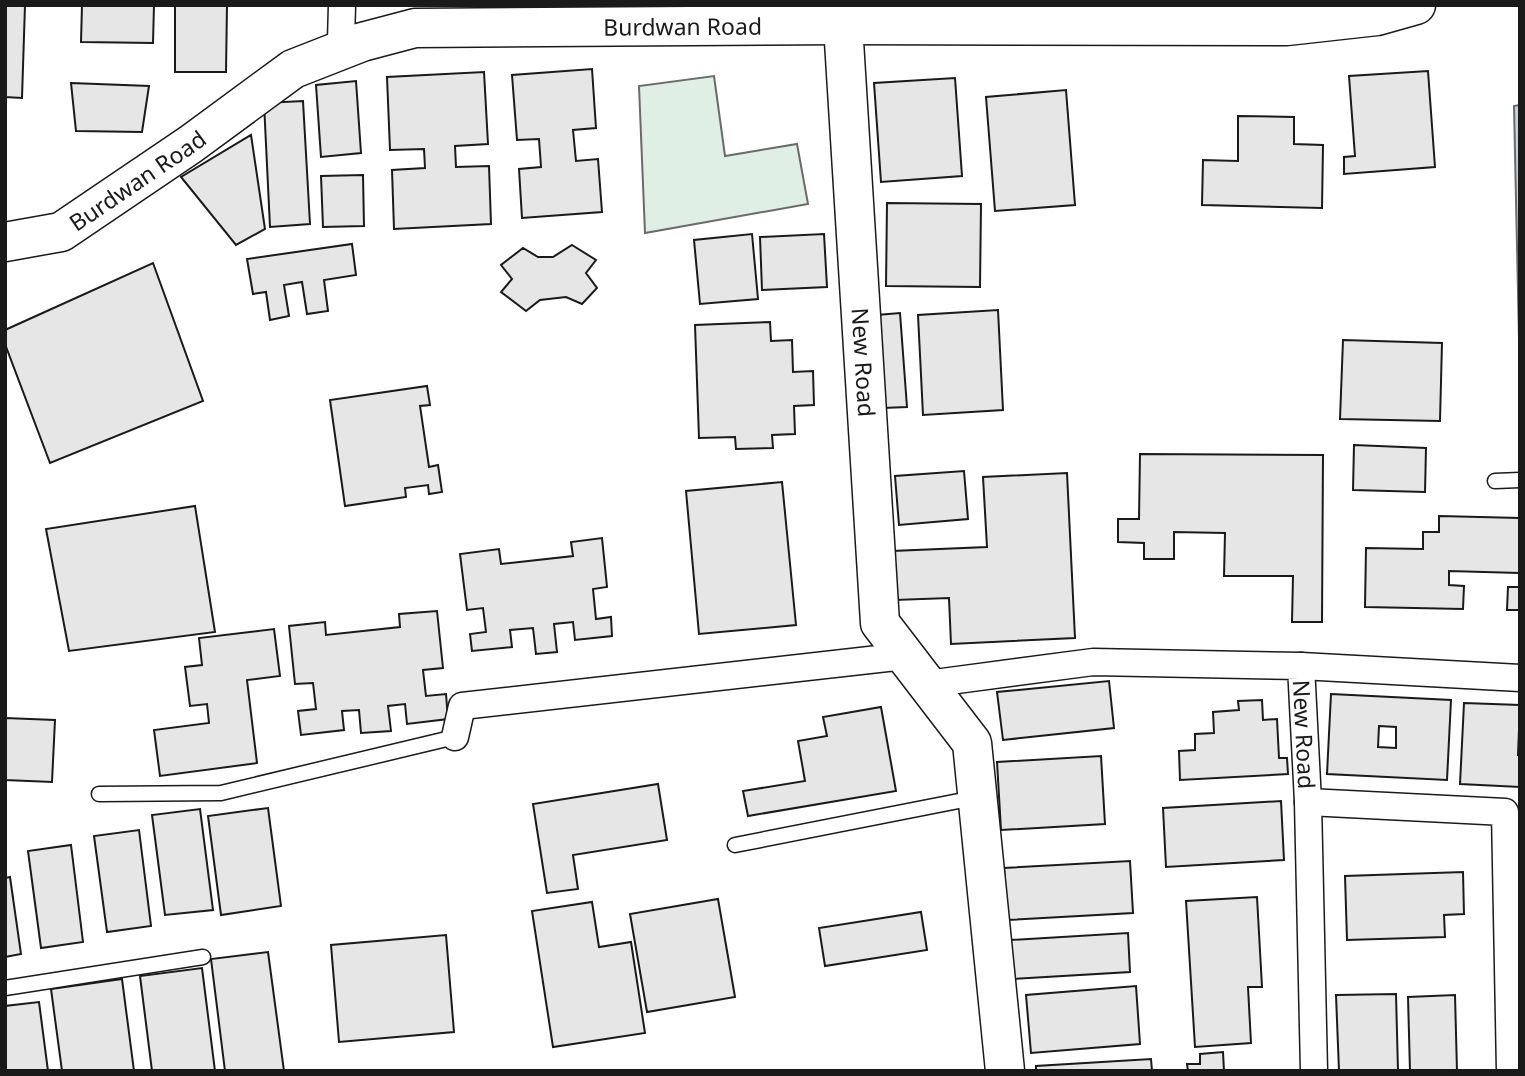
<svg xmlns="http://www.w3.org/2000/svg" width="1525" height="1076" viewBox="0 0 1525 1076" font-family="'Noto Sans',sans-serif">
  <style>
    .green { fill: #e0efe3; stroke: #6a6a6a; stroke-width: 2 }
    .water { fill: #c6d2dc; stroke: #6a6a6a; stroke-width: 2 }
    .building { fill: #e6e6e6; stroke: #1a1a1a; stroke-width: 2; fill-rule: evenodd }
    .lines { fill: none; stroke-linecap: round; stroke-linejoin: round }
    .lane-casing { stroke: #1a1a1a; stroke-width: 17 }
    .street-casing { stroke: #1a1a1a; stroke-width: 29 }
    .primary-casing { stroke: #1a1a1a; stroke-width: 41 }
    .highway-casing { stroke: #1a1a1a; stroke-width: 41 }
    .lane { stroke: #fff; stroke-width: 14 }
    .street { stroke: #fff; stroke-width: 26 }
    .primary { stroke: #fff; stroke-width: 38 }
    .highway { stroke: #fff; stroke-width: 38 }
    .labels { text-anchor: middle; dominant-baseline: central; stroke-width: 5; stroke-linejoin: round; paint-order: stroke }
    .street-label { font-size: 23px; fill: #1a1a1a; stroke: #fff }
  </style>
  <rect width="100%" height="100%" fill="#fff"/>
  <!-- green -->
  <path class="green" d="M714,76l11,80 72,-12 11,60 -163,29 -6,-147z"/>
  <!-- water -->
  <path class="water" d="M1520,105v281l-6,-280z"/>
  <!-- building -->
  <path class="building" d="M5,5h20l-3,93 -17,-1z
    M82,5h72l-1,38 -72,-1z
    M175,5h52l-1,67h-51z
    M592,69l4,59 -23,2 3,31 22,-2 4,53 -80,6 -3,-49 22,-2 -2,-28 -22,1 -5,-65z
    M1428,71l7,96 -91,7v-17l11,-1 -6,-80z
    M484,72l4,72 -33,2 1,21 33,-1 2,58 -97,5 -2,-59 33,-2 -1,-19 -34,1 -3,-73z
    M955,78l7,98 -81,6 -7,-99z
    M356,81l5,72 -40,4 -5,-72z
    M71,83l78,3 -7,46 -66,-1z
    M1066,90l9,115 -80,6 -9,-114z
    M303,101l7,123 -40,3 -6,-124z
    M1238,116l56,1v27l29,1 -1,63 -120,-3 1,-45 35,1z
    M251,135l14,94 -29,16 -55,-68z
    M363,175l1,51 -41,1 -2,-51z
    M887,203l94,1 -1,83 -94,-1z
    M752,234l6,65 -58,5 -6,-64z
    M824,234l3,53 -65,3 -2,-53z
    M352,244l4,31 -32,5 4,31 -21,3 -5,-32 -18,3 5,31 -19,4 -4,-28 -13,2 -6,-35z
    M572,245l24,15 -10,13 11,15 -15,16 -16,-7 -26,3 -14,11 -25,-19 11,-13 -11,-14 22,-17 15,9h15z
    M153,263l50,138 -153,62 -45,-119v-14z
    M998,310l5,100 -80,5 -5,-100z
    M900,313l7,94 -24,1 -6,-93z
    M770,322l1,19 21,-1 1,32 20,-1 1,34 -20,1 1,28 -23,1 1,13 -37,1 -1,-12 -36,1 -4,-113z
    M1343,340l99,3 -2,78 -100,-2z
    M427,386l3,19 -10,1 9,61 9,-2 4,27 -13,2 -1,-9 -23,3 1,9 -61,9 -15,-106z
    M1354,445l72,3 -1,44 -72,-2z
    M1140,454l183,1 -1,167h-30l1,-46h-69l1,-43 -51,-1v27h-30v-16l-26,-1v-23h21z
    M964,471l4,48 -69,6 -4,-49z
    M1067,473l8,165 -124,6 -2,-46 -54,2 -3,-49 95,-4 -4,-70z
    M782,482l14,143 -97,9 -13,-143z
    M195,506l20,126 -146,19 -23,-122z
    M1439,516l81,2v92h-13l1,-23h11v-14l-70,-2v14l15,1 -1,23 -98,-2 1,-59 57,1v-17h16z
    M602,538l5,49 -14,2 3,30 15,-2 1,19 -37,4 -2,-18 -19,2 3,28 -21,2 -3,-26 -23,2 2,17 -40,4 -2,-17 16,-2 -3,-24 -16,2 -7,-56 39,-5 2,15 72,-8 -2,-14z
    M437,611l6,57 -20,2 3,26 20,-2 2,25 -41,5 -2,-20 -17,2 3,25 -30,2 -2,-23 -17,1 2,19 -43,5 -3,-24 18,-2 -3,-26 -18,1 -6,-58 36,-4 1,13 74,-8 -1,-13z
    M274,629l6,47 -33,4 10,83 -97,13 -6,-46 55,-7 -2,-19 -17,2 -5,-39 17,-2 -3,-27z
    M1109,681l5,47 -111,12 -6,-48z
    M1331,694l120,6 -4,80 -120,-6zM1379,726l17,1v21l-18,-1z
    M1262,700l1,20 14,-1 2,39h8l1,16 -108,6 -1,-29 16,-1v-16l19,-1 -1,-21 26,-2 -1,-9z
    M1464,703l56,2 -2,50h2v32l-60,-3z
    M881,707l15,84 -148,25 -5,-25 62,-10 -7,-40 29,-5 -4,-19z
    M5,718l50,2 -3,62 -47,-2z
    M1101,756l4,68 -104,6 -4,-68z
    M658,784l9,56 -94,15 5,34 -31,4 -14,-89z
    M1281,801l3,59 -118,7 -3,-59z
    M268,808l13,98 -60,9 -13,-99z
    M200,809l13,101 -48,5 -13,-100z
    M139,830l12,96 -44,6 -13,-96z
    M71,845l12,97 -42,6 -13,-97z
    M1130,861l3,52 -126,7 -3,-52z
    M1463,872l1,42 -20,1 1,22 -98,3 -2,-64z
    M10,877l11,77 -16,3v-79z
    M1257,897l5,90h-14l3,56 -56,4 -9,-146z
    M718,899l17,98 -88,15 -17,-98z
    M592,902l7,45 32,-5 14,91 -92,14 -21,-136z
    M921,912l6,38 -102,16 -6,-38z
    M1128,933l2,39 -117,7 -3,-39z
    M446,935l8,97 -115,10 -8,-97z
    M268,952l16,119h-59l-14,-112z
    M202,968l13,103h-63l-12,-95z
    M122,979l12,92h-72l-11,-82z
    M1136,986l4,58 -109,9 -5,-58z
    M1396,994l2,77h-59l-3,-76z
    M1455,995l2,76h-47l-2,-74z
    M39,1002l9,69h-43v-65z
    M1223,1052l1,19h-36l-1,-7h13v-10z
    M1151,1059l1,12h-116v-5z"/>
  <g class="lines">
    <defs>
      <path id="lane" d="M1495,481l25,-1
        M99,794l122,-1 234,-56
        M735,845l239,-47
        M5,988l198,-31"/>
      <g id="street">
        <path d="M342,5l-1,36 7,7"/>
        <path d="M1301,666l219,12"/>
        <path id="s1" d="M927,684l166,-22 208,4 7,136 6,269"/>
        <path d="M455,737l7,-31 443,-50"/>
        <path d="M1308,802l197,10 5,259"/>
      </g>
      <g id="primary">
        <path id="s2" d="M843,25l37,598 92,120 33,328"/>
      </g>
      <g id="highway">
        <path id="s3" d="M5,242l56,-10 130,-88 102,-75 69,-27 53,-14 428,-3 444,1 90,-10 39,-11"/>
      </g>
    </defs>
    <!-- lane casing -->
    <use href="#lane" class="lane-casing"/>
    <!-- street casing -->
    <use href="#street" class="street-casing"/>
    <!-- primary casing -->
    <use href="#primary" class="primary-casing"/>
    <!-- highway casing -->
    <use href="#highway" class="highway-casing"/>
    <!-- lane -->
    <use href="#lane" class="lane"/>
    <!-- street -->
    <use href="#street" class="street"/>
    <!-- primary -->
    <use href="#primary" class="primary"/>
    <!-- highway -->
    <use href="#highway" class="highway"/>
  </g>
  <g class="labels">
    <!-- street labels -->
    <g class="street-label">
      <text stroke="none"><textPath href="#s3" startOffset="737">Burdwan Road</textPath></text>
      <text stroke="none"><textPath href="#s3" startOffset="149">Burdwan Road</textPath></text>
      <text stroke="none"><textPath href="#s2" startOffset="338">New Road</textPath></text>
      <text stroke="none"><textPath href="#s1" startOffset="444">New Road</textPath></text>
    </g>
  </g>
  <!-- border -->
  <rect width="1525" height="1076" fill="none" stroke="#1a1a1a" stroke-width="14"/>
</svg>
